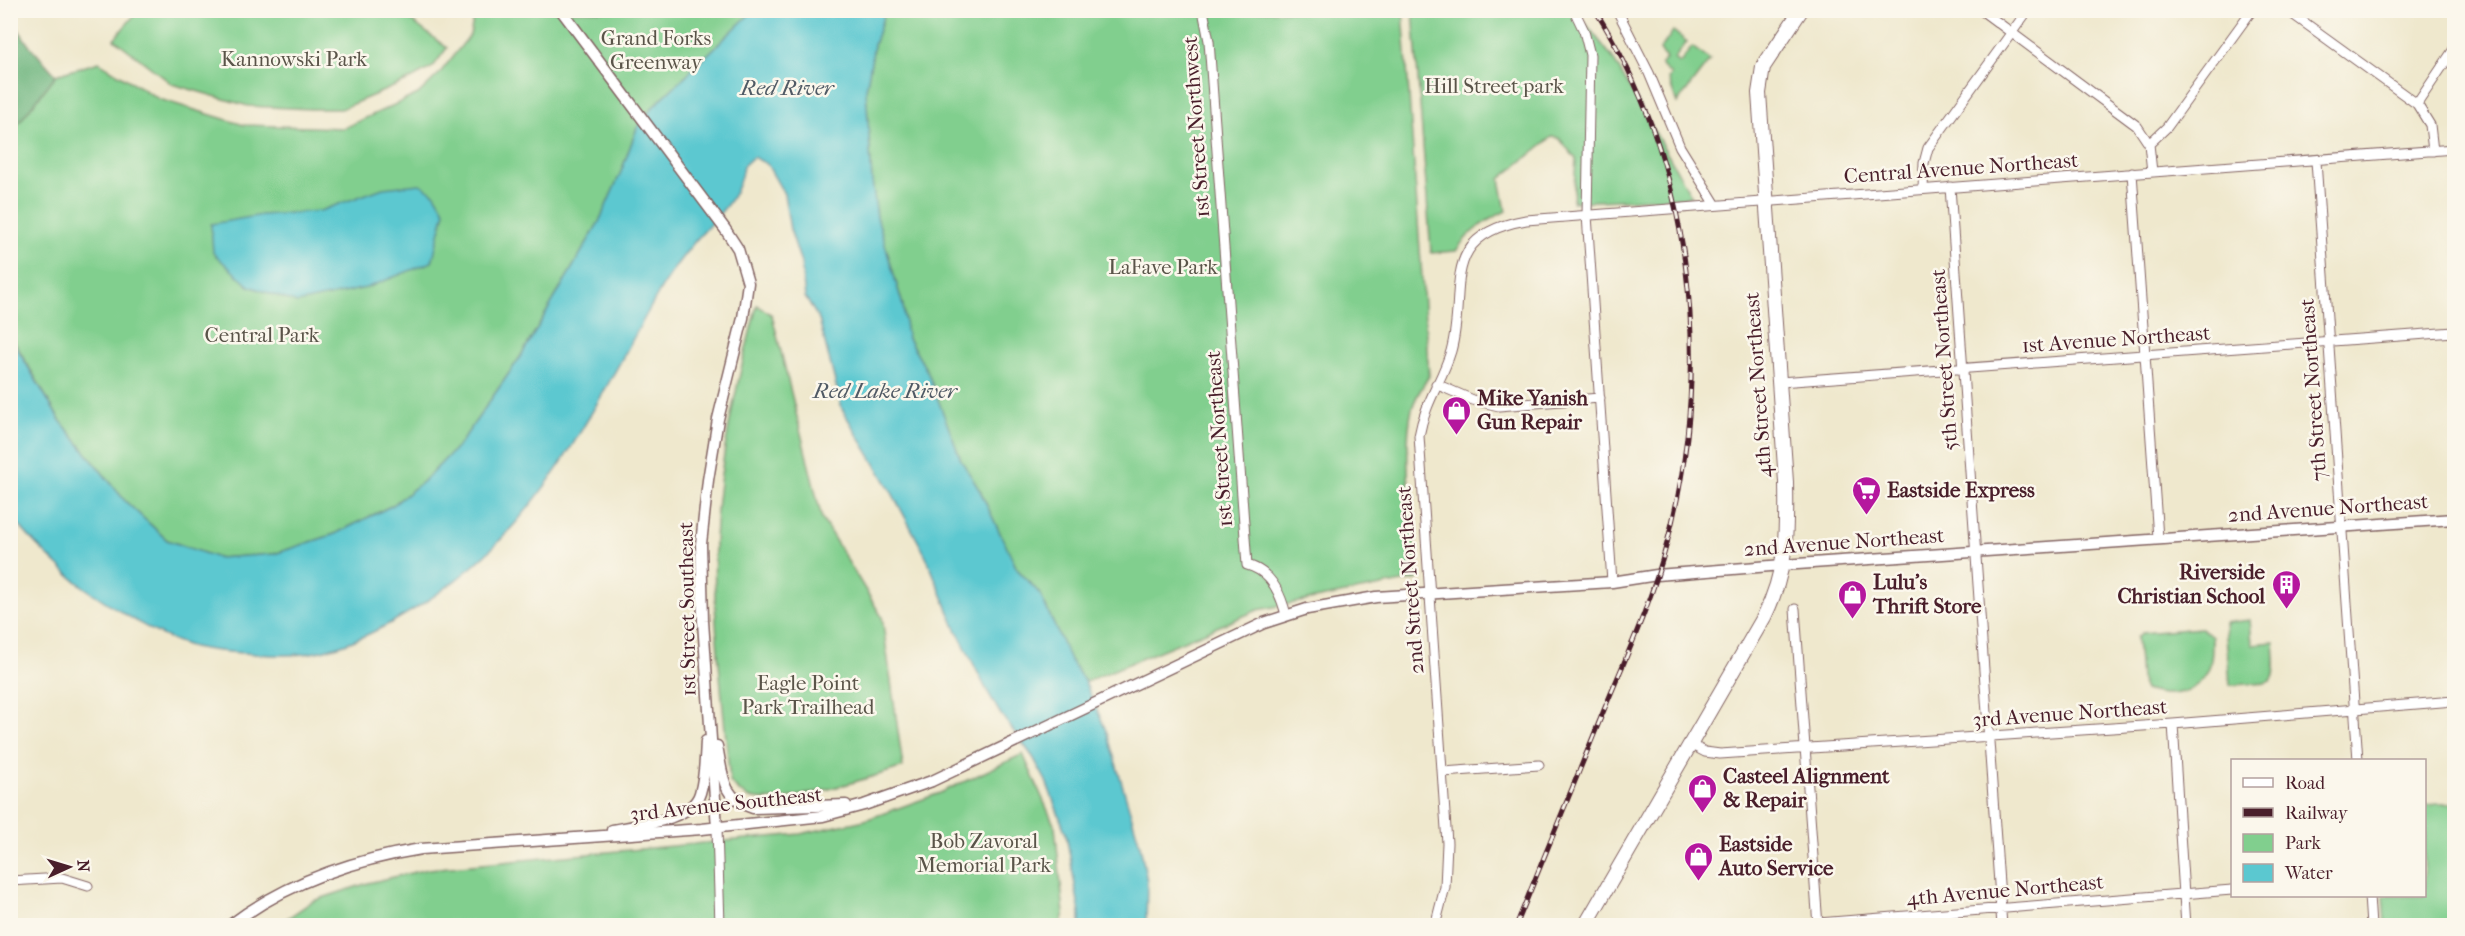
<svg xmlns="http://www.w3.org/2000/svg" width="2465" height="936" viewBox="0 0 2465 936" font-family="'IM FELL French Canon',serif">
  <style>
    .green { fill: #81cf8e; stroke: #66775c; stroke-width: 1.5 }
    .forest { fill: #68b279; stroke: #596852; stroke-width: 1.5 }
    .water { fill: #5bc8d0; stroke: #52747e; stroke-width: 1.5 }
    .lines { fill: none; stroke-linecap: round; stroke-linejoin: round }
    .minor-casing { stroke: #846564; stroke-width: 11 }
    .tertiary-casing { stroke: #846564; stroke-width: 13 }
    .primary-casing { stroke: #846564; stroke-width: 16 }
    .minor { stroke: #fff; stroke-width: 9 }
    .tertiary { stroke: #fff; stroke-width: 10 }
    .primary { stroke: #fff; stroke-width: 14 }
    .rail-casing { stroke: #4a1f2b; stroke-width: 5 }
    .rail { stroke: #fbf7ec; stroke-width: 3; stroke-dasharray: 9; stroke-linecap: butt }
    .labels { text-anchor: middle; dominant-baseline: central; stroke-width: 5; stroke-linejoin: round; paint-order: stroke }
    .park-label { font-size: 21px; fill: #5a5449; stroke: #fbf7ec }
    .street-label { font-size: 21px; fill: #4a1f2b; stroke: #fbf7ec }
    .poi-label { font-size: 21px; font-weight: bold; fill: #4a1f2b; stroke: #fbf7ec; text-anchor: start }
    .water-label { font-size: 22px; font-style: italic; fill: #505a65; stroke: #fbf7ec }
  </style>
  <rect width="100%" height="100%" fill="#fbf7ec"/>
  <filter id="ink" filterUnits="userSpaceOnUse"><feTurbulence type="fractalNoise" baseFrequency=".0167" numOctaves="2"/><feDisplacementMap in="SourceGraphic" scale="12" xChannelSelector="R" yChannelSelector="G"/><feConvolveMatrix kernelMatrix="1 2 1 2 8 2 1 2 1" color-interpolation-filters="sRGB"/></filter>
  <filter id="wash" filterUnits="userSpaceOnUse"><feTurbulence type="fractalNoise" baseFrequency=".008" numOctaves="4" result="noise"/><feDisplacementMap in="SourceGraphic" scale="24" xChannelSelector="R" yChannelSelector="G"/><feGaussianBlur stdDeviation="1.35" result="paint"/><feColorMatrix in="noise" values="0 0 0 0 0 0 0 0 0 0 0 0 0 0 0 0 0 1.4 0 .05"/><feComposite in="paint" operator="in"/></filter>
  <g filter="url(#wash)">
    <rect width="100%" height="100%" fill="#efe8cd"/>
    <!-- green -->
    <path class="green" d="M397,10l50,38 -14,19 -26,14 -66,28h-30l-63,-3 -76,-22 -58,-45 24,-28z
      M475,11h278l-101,97 -15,20 -16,44 -22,50 -78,134 -61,88 -34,35 -33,26 -58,29 -61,20 -56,4 -51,-18 -42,-39 -66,-82 -48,-83 -1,-203 46,-58 43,-13 60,37 85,26 100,3 74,-34 21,-20 31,-39z
      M885,11h518l26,365c-6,10 -14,21 -17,33 -11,47 2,121 6,170l-160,31 -173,72 -15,-22 -30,-66 -23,-25 -37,-78 -19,-31 -34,-89 -20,-34 -4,-31 -26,-89 -5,-36 -6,-91 8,-45z
      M1413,11h163l36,46 80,140 -119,5 3,-43 -17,-21 -7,-1 -52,42 6,32c-21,10 -37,20 -50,40l-25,2z
      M1673,31l14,11 -13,17 6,4 12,-16 18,13 -33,43 -9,-24 3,-4 -10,-10 5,-6 -6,-9z
      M757,305l15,10 50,204 60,98 21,150c-31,10 -128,42 -155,30 -7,-3 -13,-10 -18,-15 -7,-80 -18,-161 -15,-241 3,-79 22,-159 42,-236z
      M2250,620l2,24 22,-2c4,52 -1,39 -44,43l-5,-62z
      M2201,628l11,9c0,10 1,24 -4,34 -12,24 -40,27 -63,19l-5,-12 -3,-41 5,-4z
      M1023,754l32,73 9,87 -4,12h-784l37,-25 55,-18 60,-14 372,-35 65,-14 75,-27z
      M2454,803v122h-69l-2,-29h41l1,-91z"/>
    <!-- forest -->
    <path class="forest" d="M11,18l17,26 28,31 -45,58z"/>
    <!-- water -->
    <path class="water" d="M753,11h132l-11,34 -8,45 6,91 5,36 26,89 4,31 20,34 34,89 19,31 37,78 23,25 30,66 15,22 22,51 33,112 7,36 -1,44h-66v-12l-14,-79 -20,-53 -13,-24 -33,-44 -15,-26 -30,-60 -29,-71 -36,-67 -48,-80 -23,-90 -14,-22 -4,-34 -11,-34 -6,-35 -17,-30 -14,-7 -10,9c-4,33 -26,50 -47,74 -14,17 -28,35 -38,54 -55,96 -100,198 -185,272 -43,37 -112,81 -169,88 -20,2 -40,1 -60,-1 -18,-1 -36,-2 -54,-7 -37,-11 -72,-36 -105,-58 -15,-11 -70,-60 -74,-77 -4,-14 0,-34 0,-48 0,-42 0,-85 -1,-127l49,83 66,82 42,39 51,18 56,-4 61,-20 58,-29 33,-26 34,-35 61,-88 78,-134 22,-50 16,-44 15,-20z
      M420,184l15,10 10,17 -13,51 -66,26 -69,15 -48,-17 -36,-33 -2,-29 51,-9 58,-4 63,-23z"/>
  </g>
  <g filter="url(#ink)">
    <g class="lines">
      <defs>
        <path id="minor" d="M1203,10l6,31 38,524c23,6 34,29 39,50
          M1574,10l10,21 6,24 -3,160 25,367
          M1617,10l32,63 31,74 36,58
          M1981,10l156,116 12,18 3,28
          M2287,10l130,94 13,21 3,26
          M2417,104l37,-55
          M2149,144l18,-17 85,-117
          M2316,161l42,599
          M2132,173l26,365
          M1950,187l52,739
          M1923,189l1,-26 4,-15 100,-138
          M1780,382l674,-50
          M1436,384l37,16 26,6 101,-8
          M1795,609l23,317
          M2173,724l13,202
          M1690,744l15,8 15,2 453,-30 281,-23
          M1443,772l96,-7
          M717,828l3,98
          M10,881l52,-3 26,8
          M2369,896l2,30
          M1435,926l10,-39 2,-44 -28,-407c6,-34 23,-55 32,-85 17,-61 -15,-115 75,-131l928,-71
          M1781,926l451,-36"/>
        <path id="tertiary" d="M561,10l164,219 13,20 10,34 -5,35 -25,101 -10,61 -7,64 2,77 14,207
          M717,746c6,29 4,52 36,62l93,-3
          M612,830c25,-5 80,-9 88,-37 5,-16 5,-35 6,-52
          M229,926c56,-43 123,-66 192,-77l281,-20 121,-13 41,-11 68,-24 332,-158 43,-14 69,-12 236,-15 45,-7 126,-10 671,-46"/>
        <path id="primary" d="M1585,926l179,-309c23,-46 23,-84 22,-135l-27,-389 4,-26 38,-57"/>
      </defs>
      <!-- minor casing -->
      <use href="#minor" class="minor-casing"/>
      <!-- tertiary casing -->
      <use href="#tertiary" class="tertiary-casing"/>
      <!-- primary casing -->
      <use href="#primary" class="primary-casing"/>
      <!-- minor -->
      <use href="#minor" class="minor"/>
      <!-- tertiary -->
      <use href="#tertiary" class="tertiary"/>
      <!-- primary -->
      <use href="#primary" class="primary"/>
      <defs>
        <path id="rail" d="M1516,926c29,-72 59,-144 88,-216 23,-55 48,-110 63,-167 47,-178 27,-376 -72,-533"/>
      </defs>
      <!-- rail casing -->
      <use href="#rail" class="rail-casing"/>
      <!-- rail -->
      <use href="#rail" class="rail"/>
    </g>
  </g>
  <!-- icons -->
  <defs>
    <symbol id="shop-pin" viewBox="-11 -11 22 30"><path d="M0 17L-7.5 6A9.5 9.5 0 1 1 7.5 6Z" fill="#b5179e" stroke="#fbf7ec"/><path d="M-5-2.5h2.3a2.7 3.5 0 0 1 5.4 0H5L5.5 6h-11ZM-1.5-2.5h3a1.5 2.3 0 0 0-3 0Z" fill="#fff"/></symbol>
    <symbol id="supermarket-pin" viewBox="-11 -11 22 30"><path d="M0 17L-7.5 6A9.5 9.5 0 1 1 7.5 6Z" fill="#b5179e" stroke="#fbf7ec"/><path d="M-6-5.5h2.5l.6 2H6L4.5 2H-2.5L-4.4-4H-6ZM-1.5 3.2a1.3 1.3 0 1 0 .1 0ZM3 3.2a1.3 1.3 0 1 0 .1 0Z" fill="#fff"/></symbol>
    <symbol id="building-pin" viewBox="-11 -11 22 30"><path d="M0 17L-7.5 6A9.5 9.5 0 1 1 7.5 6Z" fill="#b5179e" stroke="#fbf7ec"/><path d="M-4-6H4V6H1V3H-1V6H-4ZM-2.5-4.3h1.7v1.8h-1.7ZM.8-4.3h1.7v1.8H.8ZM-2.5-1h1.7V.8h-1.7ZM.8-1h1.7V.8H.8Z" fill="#fff"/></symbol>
  </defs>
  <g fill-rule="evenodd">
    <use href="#shop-pin" x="1440" y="394" width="33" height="45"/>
    <use href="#supermarket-pin" x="1850" y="474" width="33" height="45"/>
    <use href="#building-pin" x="2270" y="568" width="33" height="45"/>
    <use href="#shop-pin" x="1836" y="578" width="33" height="45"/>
    <use href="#shop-pin" x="1686" y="772" width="33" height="45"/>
    <use href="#shop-pin" x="1682" y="840" width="33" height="45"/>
  </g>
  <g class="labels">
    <!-- park labels -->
    <g class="park-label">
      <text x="656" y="38">Grand Forks<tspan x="656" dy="24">Greenway</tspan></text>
      <text x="294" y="59">Kannowski Park</text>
      <text x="1494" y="86">Hill Street park</text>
      <text x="1163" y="267">LaFave Park</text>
      <text x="262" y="335">Central Park</text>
      <text x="808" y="683">Eagle Point<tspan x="808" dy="24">Park Trailhead</tspan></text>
      <text x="984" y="841">Bob Zavoral<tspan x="984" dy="24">Memorial Park</tspan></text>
    </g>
    <!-- street labels -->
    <g class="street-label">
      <text transform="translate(1196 127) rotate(-94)">1st Street Northwest</text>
      <text transform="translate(1961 168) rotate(-4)">Central Avenue Northeast</text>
      <text transform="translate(2116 339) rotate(-4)">1st Avenue Northeast</text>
      <text transform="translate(1944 360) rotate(-94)">5th Street Northeast</text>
      <text transform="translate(1758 385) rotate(-94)">4th Street Northeast</text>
      <text transform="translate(2313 390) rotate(-94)">7th Street Northeast</text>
      <text transform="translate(1219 439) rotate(-94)">1st Street Northeast</text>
      <text transform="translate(2328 508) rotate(-4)">2nd Avenue Northeast</text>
      <text transform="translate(1844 542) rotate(-4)">2nd Avenue Northeast</text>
      <text transform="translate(1410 580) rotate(-94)">2nd Street Northeast</text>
      <text transform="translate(687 609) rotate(-91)">1st Street Southeast</text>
      <text transform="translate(2070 713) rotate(-4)">3rd Avenue Northeast</text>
      <text transform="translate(726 804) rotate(-6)">3rd Avenue Southeast</text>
      <text transform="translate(2005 890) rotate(-5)">4th Avenue Northeast</text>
    </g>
    <!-- poi labels -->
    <g class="poi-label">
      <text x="1477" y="398">Mike Yanish<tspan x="1477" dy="24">Gun Repair</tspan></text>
      <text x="1887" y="490">Eastside Express</text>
      <text x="2265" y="572" text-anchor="end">Riverside<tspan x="2265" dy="24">Christian School</tspan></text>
      <text x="1873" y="582">Lulu's<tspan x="1873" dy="24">Thrift Store</tspan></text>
      <text x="1723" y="776">Casteel Alignment<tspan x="1723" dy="24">&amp; Repair</tspan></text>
      <text x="1719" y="844">Eastside<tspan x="1719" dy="24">Auto Service</tspan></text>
    </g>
    <!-- water labels -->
    <g class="water-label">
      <text x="787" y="88">Red River</text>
      <text x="885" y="391">Red Lake River</text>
    </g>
  </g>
  <!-- margin -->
  <rect width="2465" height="936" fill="none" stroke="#fbf7ec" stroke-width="36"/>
  <!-- legend -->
  <rect x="2231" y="759" width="195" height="138" fill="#fbf7ec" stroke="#b4a19f" stroke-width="1.5"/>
  <rect x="2243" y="778" width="30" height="9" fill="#ffffff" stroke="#b4a19f" stroke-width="1.5"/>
  <text x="2285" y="789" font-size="18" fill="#4a1f2b">Road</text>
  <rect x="2243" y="808" width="30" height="9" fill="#4a1f2b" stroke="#b4a19f" stroke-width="1.5"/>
  <text x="2285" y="819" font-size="18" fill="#4a1f2b">Railway</text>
  <rect x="2243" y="834" width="30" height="18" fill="#81cf8e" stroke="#b4a19f" stroke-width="1.5"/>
  <text x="2285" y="849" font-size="18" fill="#4a1f2b">Park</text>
  <rect x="2243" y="864" width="30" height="18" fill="#5bc8d0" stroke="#b4a19f" stroke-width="1.5"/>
  <text x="2285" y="879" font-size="18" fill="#4a1f2b">Water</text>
  <!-- north arrow -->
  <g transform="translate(69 867) rotate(86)" stroke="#fbf7ec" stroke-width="4.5" paint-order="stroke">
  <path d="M0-4.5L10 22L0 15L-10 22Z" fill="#4a1f2b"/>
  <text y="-9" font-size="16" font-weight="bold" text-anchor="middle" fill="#4a1f2b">N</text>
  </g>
</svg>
